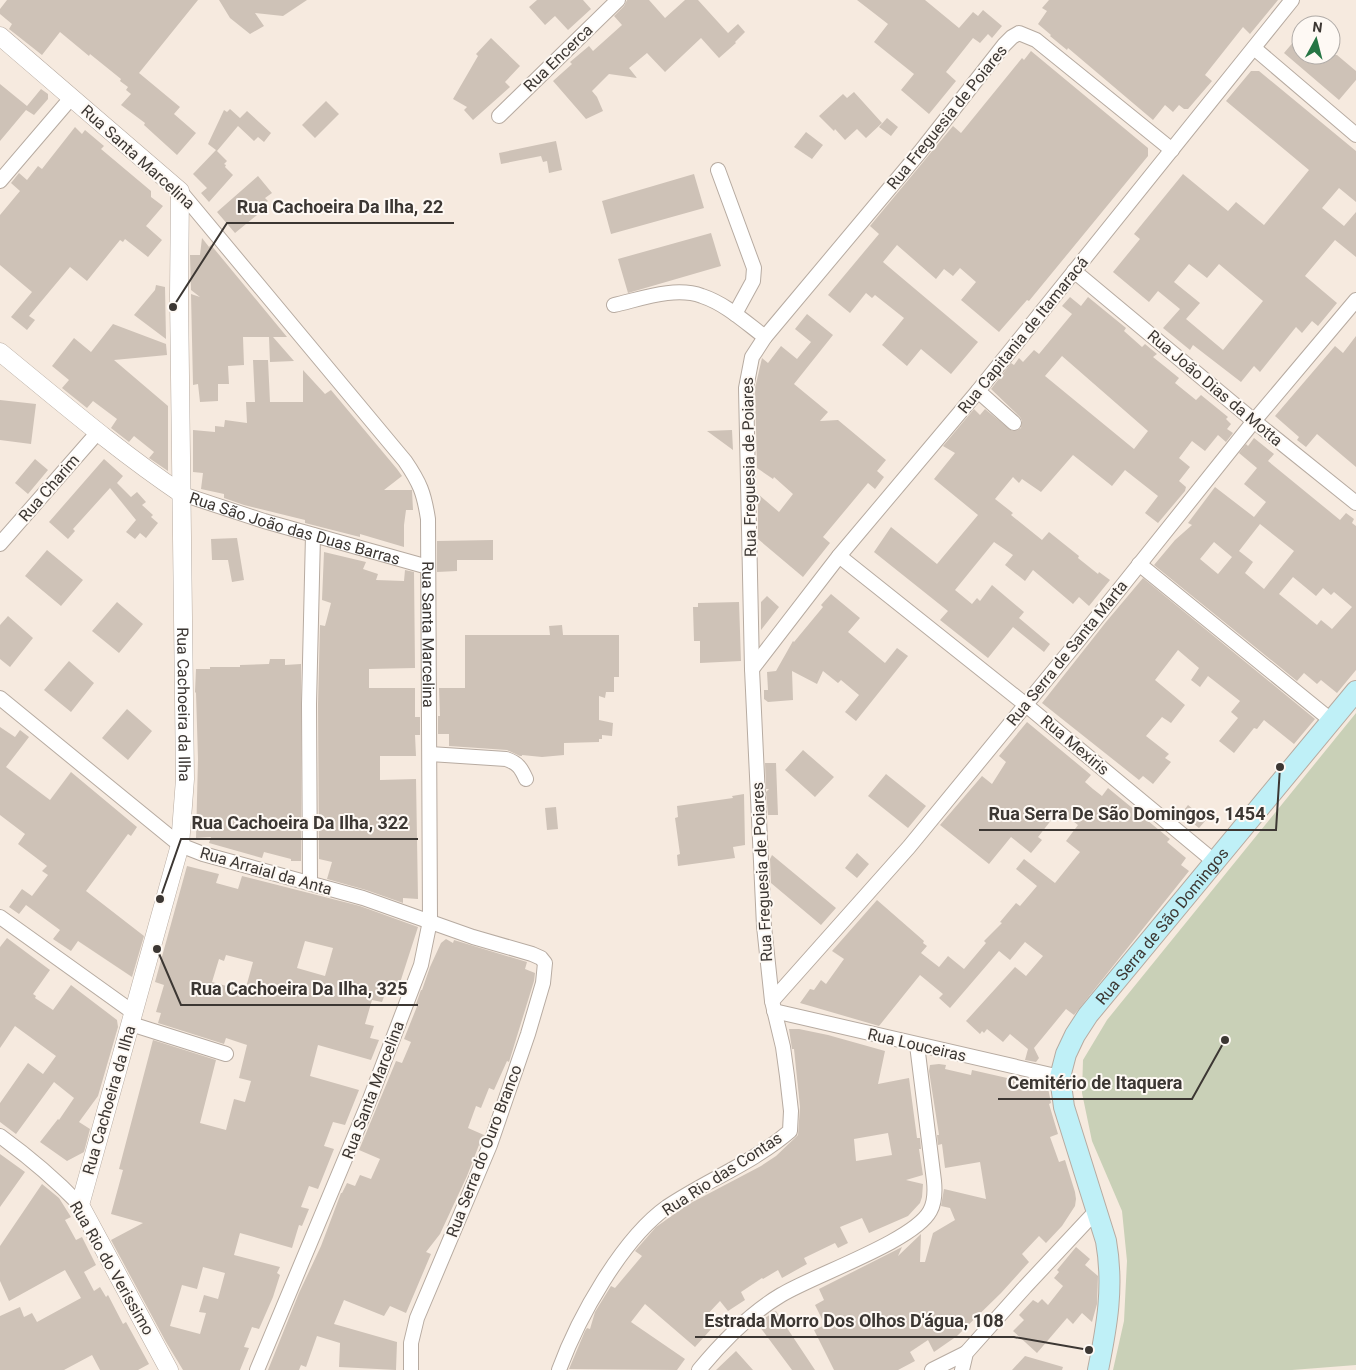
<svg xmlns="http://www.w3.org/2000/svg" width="1356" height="1370" viewBox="0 0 1356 1370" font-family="Roboto,sans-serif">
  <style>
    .green { fill: #c9d0b7 }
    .building { fill: #cec2b7; fill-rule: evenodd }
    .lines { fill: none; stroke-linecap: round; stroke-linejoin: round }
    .minor-casing { stroke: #b7aba1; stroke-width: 16 }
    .tertiary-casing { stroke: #b7aba1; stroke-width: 19 }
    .secondary-casing { stroke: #b7aba1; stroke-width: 22 }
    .minor { stroke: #fff; stroke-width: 14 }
    .tertiary { stroke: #fff; stroke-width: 18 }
    .secondary { stroke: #bff0f7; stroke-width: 20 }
    .labels { text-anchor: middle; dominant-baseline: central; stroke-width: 4; stroke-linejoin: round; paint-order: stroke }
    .street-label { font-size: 16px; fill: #3c3733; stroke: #fef9f4 }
    .leader { fill: none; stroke: #3c3733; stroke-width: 2 }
    .callout-dot { fill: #3c3733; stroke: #fef9f4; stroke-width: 2 }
    .callout-label { font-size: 18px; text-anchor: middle; font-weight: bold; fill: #3c3733; stroke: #fef9f4; stroke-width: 4; stroke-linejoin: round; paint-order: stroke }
  </style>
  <rect width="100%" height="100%" fill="#f6eadf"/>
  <!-- green -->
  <path class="green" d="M1356,713v652l-64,5h-179l11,-49 3,-60 -5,-50 -30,-70 -10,-48 1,-33 24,-40z"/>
  <!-- building -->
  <path class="building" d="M7,0h191l-59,73 41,34 -6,7 22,19 -19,22 -33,-30 1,-2 -24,-18 10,-11 -5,-4 2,-3 -8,-6 1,-2 -31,-25 -1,2 -29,-24 -18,23 -33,-26 3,-5 -12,-10v-5z
    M219,0h88l-24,16 -28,-3 9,13 -14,8 -20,-16z
    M537,0h46l8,9 -23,21 -13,-14 -10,9 -16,-18z
    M627,0h22l16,18 20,-18h13l30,33 10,-9 7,8 -10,10 1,1 -17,15 -18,-20 -36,34 -18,-19 -18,15 8,10 -28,-4 -17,17 5,6 6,14 -17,8 -33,-38 19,-17 -2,-2 19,-16 4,5 29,-26 -8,-9 10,-10z
    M857,0h68l34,28 14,-16 5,4 5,-6 19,16 -10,12 -4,-4 -8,9 -7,-5 -27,34 10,9 -27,33 -28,-24 13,-16 -40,-32 14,-18z
    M1049,0h229l-28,34 -7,-7 -38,48 7,6 -24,28h-4l-5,-4 -6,7 -8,-7 -12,15 -85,-72 -1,2 -17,-14 1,-1 -13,-11 9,-13 -5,-3z
    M1301,33v22h36l19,16v9l-17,20 -55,-47z
    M491,38l29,28 -15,16 5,5 -37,33 -9,-10 3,-3 -14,-8 25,-43 -2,-2z
    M1031,51l117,97v8l-119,145 -2,-1 -28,32 -38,-32 15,-18 -16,-14 -7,8 -9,-7 -8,10 -39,-34 -14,17 95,80 -27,32 -30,-25 -14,17 -25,-21 22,-27 -29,-23 -3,3 -6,-5 -16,20 -22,-18 51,-61 -9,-8 83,-100 8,7 61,-75 2,2z
    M1251,71h8l97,80v51l-17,-14 -17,20 22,18 12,-14v45l-21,-17 -30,36 32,27 -19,23 -6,-5 -10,12 -6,-6 -36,45 -6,-6 -13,16 -48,-37 -3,5 -27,-22 17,-19 -22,-18 -9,11 -36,-30 27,-33 -6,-5 49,-60 45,37 8,-9 28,23 45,-55 -83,-69zM1189,264l18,14 12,-14 44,37 -40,49 -37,-31 14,-16 -26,-21z
    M0,84l27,22 14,-17 7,5v5l-14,16 -8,-5 -26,31z
    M854,92l28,31 -16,15 -9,-9 -12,11 -10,-11 -1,2 -15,-15 24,-22 4,4z
    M326,101l13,13 -24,24 -13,-13z
    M230,109l10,9 7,-7 24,22 -7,9 -6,-5 -4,4 -16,-15 -21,25 10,10 -3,3 2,1 -1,2 8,8 -24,27 -8,-9 6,-5 -14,-14 23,-24 -8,-6 16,-34 3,2z
    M887,118l11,9 -7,9 -12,-9z
    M75,127l7,7 3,-4 19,16 -3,3 50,42v6l12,9 -17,20 16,14 -14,17 -23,-18 -2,3 -3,-2 -33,41 -17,-14 -41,49 6,4 -8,10 -16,-13 21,-25 -32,-27v-50l20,-24 -9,-8 8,-10 8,7 11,-14 4,3z
    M806,132l17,13 -11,14 -18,-12z
    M556,141l6,29 -13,3 -2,-12 -4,1 -2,-6 -40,8 -2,-11z
    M694,174l10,34 -93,26 -9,-33z
    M258,176l14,17 -7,5 3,3 -3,2 3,3 -33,27 -18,-21z
    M711,233l10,33 -93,27 -10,-34z
    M202,238l7,9 2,-2 76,92h-14l21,24 -24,1 -1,-25h-26l1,28 -16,1 1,18h-11v17l-18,1 -2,-18 -5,1 -2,-91 9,3 -9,-7 -1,-35h10z
    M156,285l9,2 1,52 -32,-24 21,-25z
    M1070,297l11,9 7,-9 38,31 -2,3 18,16 3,-3 12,10 -4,3 26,21 -4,5 21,17 5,-5 27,22 -2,2 5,5 -4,5 6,4 -7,9 -8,-7 -13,16 -13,-10 -13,17 11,9 -11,14 7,6 -1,4 -27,32 -13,-10 13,-17 -33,-26 -13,16 -39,-31 -32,37 -19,-13 -3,4 -6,-6 -18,22 18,14 -2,2 31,25 7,-8 30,24 -1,2 20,16 1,-2 11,8 -21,26 -10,-9 -6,7 -40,-34 -8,11 -20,-16 8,-10 -19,-13 -39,48 17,14 5,-6 3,3 12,-16 32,27 -5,6 31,26 -6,8 -31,-25 -25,31 -48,-38 8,-9 -74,-59 17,-25 46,37 41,-49 -44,-36 21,-26 -12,-7 31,-37 6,6 5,-6 27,22h4l5,-3 1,-7 -2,-4 -29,-28 20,-26 3,2 5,-7 4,4 11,-12 5,4 33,-40 -10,-8zM1062,356l86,75 -14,18 -89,-73z
    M807,314l26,21 -39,49 34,28 -8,9 18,-1 48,40 -9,11 7,6 -9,12 -7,-6 -45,54 7,6 -27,34 -45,-38v-45l21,18 14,-18 -19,-17 -1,2 -16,-11 -2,-80 7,-30 6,5 13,-17 16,13 14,-17 -16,-13z
    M113,324l53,20 1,11 -53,5 54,46v65l-19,-13 5,-6 -20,-16 -5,6 -18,-14 6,-9 -24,-18 -6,7 -25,-20 7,-8 -17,-14 22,-28 17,14z
    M1356,336v131l-39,-33 -11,13 -9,-7 2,-3 -24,-21 60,-70 8,7z
    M253,360h15l2,42h33v-32l22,24 6,-4 66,79 5,7 -18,14h28l1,20h-7l-2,15v22l-44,-13v3l-55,-14v-3l-61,-15 -20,-7v-4l-23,-5 2,-16 -10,-1v-42l22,2v-6l9,1 1,-7 22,3 -1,-21h9z
    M0,400l36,4 -5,40 -31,-4z
    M732,430l1,20 -26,-19z
    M1254,438l20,16 -6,7 72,59 6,-7 8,6 -2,4 4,3v144l-19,23 -16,-13 -4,4 -13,-11 -7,8 -143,-116 21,-25 17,-15 -4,-2 27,-36 39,30 12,-15 -22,-18 13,-16 -18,-15 7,-9 2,2zM1260,524l34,27 -30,38 -19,-16 8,-11 -14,-11zM1214,542l18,15 -14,17 -18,-15zM1293,577l23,19 7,-8 8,7 3,-3 18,15 -20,22 -11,-9 -4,5 -38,-31z
    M35,459l13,11 -20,24 -13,-11z
    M104,459l19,17 -6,7 14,14 6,-5 9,10 -4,3 11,10 -2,2 7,6 -12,15 -6,-5 -5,6 -9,-7 10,-12 -26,-32 -37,41 2,2 -7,8 -19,-17z
    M237,538l7,42 -12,2 -4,-22h-16l-1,-21z
    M493,540v20h-36v11l-20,1v-31z
    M47,550l36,30 -22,26 -36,-30z
    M324,552l42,10 -3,7 15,5 -2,6 28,1 1,-11 9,2 1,96 -46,1v19h46v29h5v18h-5l1,21h-36v24l36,-1 2,120 -15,-1v5l-37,-13 -39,-11 5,-17 -13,-3 -1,-155 2,-79 5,1 6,-23 -9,-3z
    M1143,578l172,141 -21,25 -30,-24 -7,9 -3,-1 -20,25 -15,-12 19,-23 -7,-6 9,-11 -32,-25 -8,11 -9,-7 8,-12 -21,-18 -23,30 30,25 -14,18 -9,-6 -16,19 23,18 -4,4 6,4 -18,22 -10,-8 -4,4 -97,-77 64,-81z
    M831,594l29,24 -12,14 37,31 12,-15 11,8 -52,65 -11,-9 14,-17 -18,-15 -3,3 -15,-12 -6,13 -25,-13 1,29 -25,2 -4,-3v-9h4l-1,-18 9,-1 17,-30 1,1 29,-35 -2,-2z
    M767,596l12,11 -18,23v-28z
    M117,602l26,22 -24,29 -27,-22z
    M739,602l2,59 -41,2v-22h-6l-1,-34h5v-4z
    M8,616l25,22 -23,29 -10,-8v-34z
    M562,625l1,10h56v42h-5v15h-8l-1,6 -6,-2v24l14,3 -1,13 -10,-1v4h-3v3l-35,1v12l-22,2 -20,-2v1h-2l-13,-6 -58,-4v-12h-11v-18h2l-1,-28h26v-53h85l-1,-9z
    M270,659h15v6l16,-1v197h-10v-2l-27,-7 -2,6 -53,-15 2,-6 -15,1 2,-79 -2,-66 -1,-1 1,-23h14v-2h30v-2l29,-1z
    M69,661l25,22 -23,29 -27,-22z
    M127,709l25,22 -24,29 -26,-22z
    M1027,722l64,53 -6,7 8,7 9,7 6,-8 62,51 -3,3 19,16 -5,7 8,6 -115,144 -8,-6 -32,39 5,10 -3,4 -11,-2 3,-11 -18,-15 -7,8 -16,-13 -3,4 -2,-2 -2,3 -14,-13 49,-54 11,9 17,-20 -18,-14 -15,18 -11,-9 -49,57 -11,-10 4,-4 -23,-19 -41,51 -79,-23 10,-14 4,1 7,-10 5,4 18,-25 -12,-8 45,-51 47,41 -1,2 4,3 -6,7 18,14 9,-11 16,13 22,-26 -2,-2 18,-18 -2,-1 16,-19 4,3 17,-20 -21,-17 8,-10 31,24 25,-31 -14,-11 12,-16 -17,-13 -3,4 -2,-2 -18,23 4,3 -11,13 -20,-16 -22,27 -49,-39 42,-49 10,8 14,-22 -7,-6z
    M0,727l15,10 5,-7 9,7 -23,30 44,33 21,-28 66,55 -6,9 -3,-2 -42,57 58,45 -12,41 -54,-36 -7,10 -18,-12 7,-9 -34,-25 -7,9 -10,-7 13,-18 10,7 16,-21 -6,-4 5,-5 -29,-22 7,-10 -25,-19z
    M803,750l31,27 -19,20 -30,-27z
    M765,763h11l2,52h-10l-2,-23 3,-3h-3z
    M886,774l40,32 -18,22 -40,-32z
    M744,794l1,51 -12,2 2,11 -57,8 -1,-11 3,-1 -5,-36 3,-1 -1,-11 56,-8 -1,-2z
    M1188,805l18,15 -7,8 -18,-14z
    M556,807l2,22 -11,1 -2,-22z
    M857,853l12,11 -12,14 -12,-10z
    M772,855l64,53 -15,17 -50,-42 -1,-24z
    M187,866l32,8 -3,9 22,6 4,-13 118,30 58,21 -20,62 -10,-3 -6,16 -10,-2 -7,24 9,2 -4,12 9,2 -8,20 -53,-15 -8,31 49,14 -14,35 -12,-3 -9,24 10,3 -16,40 -9,-3 -8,21 8,2 -7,17 -3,-1 -7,23 -52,-15 -6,22 46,12 -3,6 3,2 -7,22 -14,32 -7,-2 -8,20 5,1 -9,22h-57l-17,-28 -55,-102 32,-17 -32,-9 12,-44 -4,-1 34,-129 63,20 -16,63 26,7 8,-31 11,3 6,-21 -12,-3 8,-33 -21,-7 -2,6 -66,-21 3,-10 -5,-1 8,-27 -9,-3zM305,941l28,7 -8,28 -28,-8zM226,955l27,7 -8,29 -33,-9 7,-23 5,2zM203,1267l22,6 -7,26 -14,-4 -5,17 7,1 -6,21 -30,-8 12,-41 15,4z
    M7,938l43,32 -17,24 3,2 -1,2 18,12 18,-25 46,35 1,7 -20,69 -19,26 11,7 -6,23 -17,9 -27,-19 18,-23 1,1 15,-22 -20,-16 -38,52 -16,-12v-19l28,-40 15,11 13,-18 -41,-30 -15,22v-101z
    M446,939l7,4 1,-3 73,22 -2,7 10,4 -1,8 -25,81 -2,-1 -13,29 -5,-2 -8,20 -5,-2 -8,22 16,7 -4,11 -1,-1 -12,31 -27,58 -14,18 5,2 -25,59 -16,-7 -6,10 -40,-16 -10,24 63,18 -1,28 -57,-3 1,-24 -23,-7 -11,31 -5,-2 -2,5h-31l31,-77 22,-47 20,-53h1l5,-10 8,3 5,-11 11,4 9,-20 -21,-9 37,-89 6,2 9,-21 -7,-3 14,-35h-2l5,-14h1l8,-23 11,-24z
    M789,1029h10l29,6 57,16 -7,33 31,-6 8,60h3l1,11h-2l4,26 -17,5 17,4 -1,13 -2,6 -12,13 -39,17 -7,-15 -22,9 8,16 -10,5 -3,-5 -31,15 3,6 -25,14 -4,-8 -15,9 -1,-1 -21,14 4,8 -17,11 -8,-10 -16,17 9,9 -18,20 -50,-43 -14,18 54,37 -8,11 -108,-1 16,-38 2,-3 3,1 5,-17 16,-26 4,2 27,-32 -7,-5 21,-24 31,-22 74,-39 15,-10 22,-21 2,-28 -6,-58h-2zM888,1133l4,22 -36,6 -2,-22z
    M939,1064l7,1 -1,4 26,6 1,-5 48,11 1,-4 2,1 -3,3 28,7 3,15 -2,1 9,30 -8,3 9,25 6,-2 10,32 1,7 -1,7 -13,20 -16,17 -7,-7 -17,18 7,8 -28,31 -44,43 -23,16 -6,-12 -18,12 5,9 -17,9h-64l-20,-40 11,-5 -10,-20 9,-5 -5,-11 83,-42 -4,9 23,-22 -1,28h5l8,-29 22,-13 -5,-12 -9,-2 3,-17 42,10 -6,-37 -35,6 -3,-24 -4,1 -1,-10h2l-10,-64 1,-6z
    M0,1154l25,18 -25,35z
    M42,1184l17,14 12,19 -6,3 11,20 6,-3 14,28 -12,7 10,19 6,-4 6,10 2,-2 15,29 3,-2 23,42 -11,6h-38l-8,-15 -28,15h-64v-54l20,-9 4,10 8,-4 5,9 44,-24 -16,-28 -56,31 -9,-20v-35z
    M1076,1247l14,12 -5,6 13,11 -1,28 -5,18 -10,-9 -9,11 -6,-6 -30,35 -24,-22 11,-11 -5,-5 14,-15 5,3 4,-4 6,6 15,-19 -9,-8 5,-6 -2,-2z
    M776,1311l5,8 34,51h-23l-35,-47z
    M736,1351l17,19h-37z
    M1025,1356l38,11 -1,3h-50z"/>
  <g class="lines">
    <defs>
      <g id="minor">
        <path d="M1254,48l102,87"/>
        <path d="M499,116l119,-116"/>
        <path d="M718,170l36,98 -1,13 -18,33"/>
        <path d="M0,181l71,-83"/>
        <path id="s1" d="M180,191l225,270c15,22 19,32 23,58l2,402 -9,44 -53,139 -111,266"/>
        <path d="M1074,271l180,150 102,82"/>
        <path d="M614,305c27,-6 61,-19 88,-9 24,8 43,26 63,41"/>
        <path d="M978,391l36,32"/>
        <path id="s2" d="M182,494l82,27 164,46"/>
        <path d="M0,544l98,-112"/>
        <path d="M839,556l187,149 189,157"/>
        <path d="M1139,564l193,157"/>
        <path d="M752,669l87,-113 139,-165 314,-391"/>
        <path d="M0,698l180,147 23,9 160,44 110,39 59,17 9,4 4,5 -2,20 -15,51 -38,111 -73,173 -6,25v27"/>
        <path d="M430,754l76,5c12,4 15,9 20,20"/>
        <path d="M310,883l-1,-179 4,-169"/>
        <path d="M0,917l134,96"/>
        <path d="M772,1001l137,-154 169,-206 176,-220 102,-121"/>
        <path d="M774,1011l286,66"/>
        <path d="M131,1024l95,30"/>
        <path d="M0,1136c29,21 55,43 80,69"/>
        <path d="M559,1370c19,-52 63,-131 108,-163 40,-27 86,-44 123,-76l1,-20 -4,-35 -4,-29 -11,-46 -8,-75 -12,-257 -6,-281 6,-31 13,-20 155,-185 84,-107 8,-8 7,-4 17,7 136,110"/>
        <path d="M699,1370c24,-29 50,-56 82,-75 33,-20 133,-54 149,-84 5,-9 5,-20 4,-30l-17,-136"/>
        <path d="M932,1370l34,-17"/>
        <path d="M962,1370l4,-17 59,-66 72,-77"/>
      </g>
      <g id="tertiary">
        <path id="s3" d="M0,36l180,155 -1,105 6,483 -5,66 -100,360 89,165"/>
        <path d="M0,352c60,49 118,99 182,142"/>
      </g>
      <g id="secondary">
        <path id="s4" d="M1098,1370c9,-44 16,-84 8,-129l-42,-134 -4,-30 6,-23 9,-19 13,-20 268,-324"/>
      </g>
    </defs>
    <!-- minor casing -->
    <use href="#minor" class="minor-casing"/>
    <!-- tertiary casing -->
    <use href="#tertiary" class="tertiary-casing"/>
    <!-- secondary casing -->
    <use href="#secondary" class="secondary-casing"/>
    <!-- minor -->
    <use href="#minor" class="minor"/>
    <!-- tertiary -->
    <use href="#tertiary" class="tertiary"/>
    <!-- secondary -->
    <use href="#secondary" class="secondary"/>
  </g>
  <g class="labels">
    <!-- street labels -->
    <g class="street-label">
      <text transform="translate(558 58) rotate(-44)">Rua Encerca</text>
      <text transform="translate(947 117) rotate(-51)">Rua Freguesia de Poiares</text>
      <text transform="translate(138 157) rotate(42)">Rua Santa Marcelina</text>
      <text transform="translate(1023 335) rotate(-51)">Rua Capitania de Itamaracá</text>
      <text transform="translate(1215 388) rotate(40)">Rua João Dias da Motta</text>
      <text transform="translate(749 467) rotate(-91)">Rua Freguesia de Poiares</text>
      <text transform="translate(49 488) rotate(-49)">Rua Charim</text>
      <text stroke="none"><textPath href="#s2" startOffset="118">Rua São João das Duas Barras</textPath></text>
      <text stroke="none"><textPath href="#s1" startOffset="530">Rua Santa Marcelina</textPath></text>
      <text transform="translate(1067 653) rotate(-51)">Rua Serra de Santa Marta</text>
      <text stroke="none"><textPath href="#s3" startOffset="751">Rua Cachoeira da Ilha</textPath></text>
      <text transform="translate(1075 745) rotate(40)">Rua Mexiris</text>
      <text transform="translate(266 871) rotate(16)">Rua Arraial da Anta</text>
      <text transform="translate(762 872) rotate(-93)">Rua Freguesia de Poiares</text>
      <text stroke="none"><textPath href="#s4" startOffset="485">Rua Serra de São Domingos</textPath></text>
      <text transform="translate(917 1045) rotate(13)">Rua Louceiras</text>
      <text transform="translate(373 1090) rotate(-69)">Rua Santa Marcelina</text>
      <text transform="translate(109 1100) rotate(-74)">Rua Cachoeira da Ilha</text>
      <text transform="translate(484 1151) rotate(-69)">Rua Serra do Ouro Branco</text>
      <text transform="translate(722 1174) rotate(-33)">Rua Rio das Contas</text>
      <text transform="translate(112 1268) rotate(60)">Rua Rio do Verissimo</text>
    </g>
  </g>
  <!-- callouts -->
  <path class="leader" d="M173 307L227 223H454M1280 767L1276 830H979M160 899L181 839H418M157 949L181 1005H418M1225 1040L1192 1099H998M1089 1350L1014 1337H695"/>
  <g class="callout-dot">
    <circle cx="173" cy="307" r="5"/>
    <circle cx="1280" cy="767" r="5"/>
    <circle cx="160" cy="899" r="5"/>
    <circle cx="157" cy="949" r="5"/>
    <circle cx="1225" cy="1040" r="5"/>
    <circle cx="1089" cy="1350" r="5"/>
  </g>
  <g class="callout-label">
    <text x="340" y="213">Rua Cachoeira Da Ilha, 22</text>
    <text x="1127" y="820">Rua Serra De São Domingos, 1454</text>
    <text x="300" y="829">Rua Cachoeira Da Ilha, 322</text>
    <text x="299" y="995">Rua Cachoeira Da Ilha, 325</text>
    <text x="1095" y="1089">Cemitério de Itaquera</text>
    <text x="854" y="1327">Estrada Morro Dos Olhos D'água, 108</text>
  </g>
  <!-- north arrow -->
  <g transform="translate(1316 40) rotate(7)"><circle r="24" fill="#fef9f4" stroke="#b0aba7"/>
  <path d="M0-4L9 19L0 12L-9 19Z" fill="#267544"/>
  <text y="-8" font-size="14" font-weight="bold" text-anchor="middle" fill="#3c3733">N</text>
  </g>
</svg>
